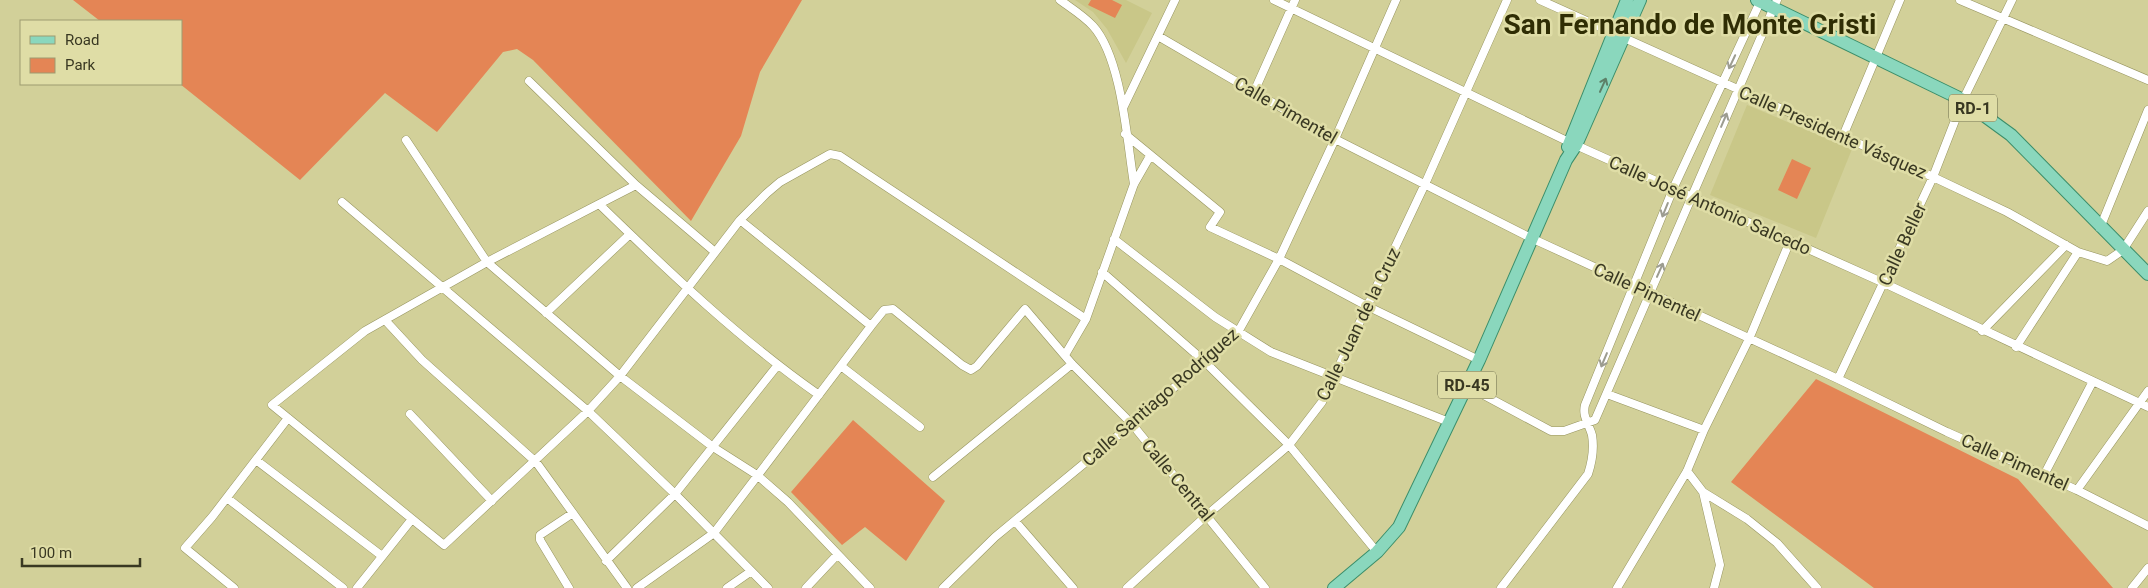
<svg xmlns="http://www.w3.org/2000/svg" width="2148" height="588" viewBox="0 0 2148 588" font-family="Roboto,sans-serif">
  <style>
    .built { fill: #c9c788 }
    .green { fill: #e48555 }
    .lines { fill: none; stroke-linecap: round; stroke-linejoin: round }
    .street-casing { stroke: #979560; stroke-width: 9 }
    .primary-casing { stroke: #3b8e6a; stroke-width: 14 }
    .street { stroke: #fff; stroke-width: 8 }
    .primary { stroke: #8ad7bd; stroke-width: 12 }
    .oneway { stroke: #9c9c90 }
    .oneway2 { stroke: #5d8068 }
    .labels { text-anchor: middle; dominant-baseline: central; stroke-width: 5; stroke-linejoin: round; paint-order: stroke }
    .shield { fill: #dfdda6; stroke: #6b6a4a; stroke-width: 1 }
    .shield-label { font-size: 16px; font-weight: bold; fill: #393822 }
    .street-label { font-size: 18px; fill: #393822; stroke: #dfdda6 }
    .town-label { font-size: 28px; font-weight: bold; fill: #2f2d04; stroke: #dfdda6 }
  </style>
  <rect width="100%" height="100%" fill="#d2d099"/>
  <!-- built -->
  <path class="built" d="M1075,0h51l26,13 -26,50 -19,-34 -14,-17z
    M1747,105l105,44 -36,89 -106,-43z"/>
  <!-- green -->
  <path class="green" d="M73,0h729l-42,72 -19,64 -50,85 -158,-161 -16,-11 -14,3 -66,80 -52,-39 -85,87 -120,-96 1,-63h-81z
    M1091,0h21l10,5 -7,13 -27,-13z
    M1792,159l19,9 -14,31 -19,-9z
    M1816,379l202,100 95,109h-239l-143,-106z
    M853,420l92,81 -39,60 -41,-34 -23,18 -51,-53z"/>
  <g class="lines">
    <defs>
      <path id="street" d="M1060,0c11,8 24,16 33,26 29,32 34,116 41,158
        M1274,0l295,142 315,141 264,124
        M1540,0l393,177 74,35 71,40 29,9 16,-11 25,-39
        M1960,0l188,80
        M1158,36l177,103 196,99 307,141 109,53 130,58 71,36
        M529,81l107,104
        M1254,92l41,-92
        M1123,108l52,-108
        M1125,134l95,78 -10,15 69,32 88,47 112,54
        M1843,136l57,-136
        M406,140l81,122 133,114 93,71 44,28 31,27 82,86
        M342,202l246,209 87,83 93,94
        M599,204l37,-19 79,67
        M740,220l131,106
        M2100,228l48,-118
        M1114,239l101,78 56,35 178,70
        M1102,272l102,89 85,84 88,107
        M546,313l84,-79
        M385,320l37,40 114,102 91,126
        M1982,331l84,-86
        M2016,347l62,-95
        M1065,355l21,-36 48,-135 16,-28
        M841,366l79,61
        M1838,379l95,-202 30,-77 49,-100
        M1467,386l84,45h13l31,-11 182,-420
        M1607,394l97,36
        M819,395c-80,-56 -150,-123 -220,-191l-112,58 -122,69 -93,74 172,140 144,-134 32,-35 120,-156 27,-27 13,-11 50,-28 10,2 246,163
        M410,414l82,87
        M256,460l126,96
        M1687,471l16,21 44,27 30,24 40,45
        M2044,475l49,-94
        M933,477l139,-113
        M2077,490l71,-99
        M1703,492l17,73 -6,23
        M227,498l116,90
        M1015,521l58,67
        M606,561l69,-67 102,-128
        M234,588l-49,-40 27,-31 76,-99
        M357,588l55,-69
        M569,588l-29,-48v-5l33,-22
        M637,588l77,-55 157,-207 13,-16 9,-1 69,56 9,5 6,-4 48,-57 47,55 60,60 133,164
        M727,588l23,-16
        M806,588l31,-33
        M943,588l52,-51 137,-113 106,-92 41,-73 56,-120 61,-139
        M1127,588l80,-73 82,-70 33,-43 103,-218 82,-184
        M1501,588l87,-114c4,-12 6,-27 4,-39 -3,-11 -10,-19 -7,-30l88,-216 88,-189
        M1617,588l70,-117 17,-41 45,-91 41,-98
        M2132,588l16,-20"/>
      <path id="primary" d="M1757,0l206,100 48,35 137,139
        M1568,147l59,-147
        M1334,588l43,-36 22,-25 80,-167 87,-200 10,-15 64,-145"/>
    </defs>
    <!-- street casing -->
    <use href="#street" class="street-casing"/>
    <!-- primary casing -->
    <use href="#primary" class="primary-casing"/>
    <!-- street -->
    <use href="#street" class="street"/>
    <!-- primary -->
    <use href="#primary" class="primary"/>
  </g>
  <!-- one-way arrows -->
  <defs><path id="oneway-shaft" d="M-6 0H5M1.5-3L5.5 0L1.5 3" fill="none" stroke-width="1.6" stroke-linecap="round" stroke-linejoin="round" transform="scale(1.25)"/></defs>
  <g class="oneway">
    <use href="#oneway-shaft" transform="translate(1732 62) rotate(115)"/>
    <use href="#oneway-shaft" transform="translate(1724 120) rotate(-67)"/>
    <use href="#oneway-shaft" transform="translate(1665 210) rotate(112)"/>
    <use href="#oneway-shaft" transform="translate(1660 270) rotate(-66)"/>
    <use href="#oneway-shaft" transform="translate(1604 360) rotate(113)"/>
  </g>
  <use class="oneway2" href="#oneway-shaft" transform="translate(1603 85) rotate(-66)"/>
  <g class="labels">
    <!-- shield labels -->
    <g class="shield">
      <rect x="1949" y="94.5" width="48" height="27" rx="4"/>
      <rect x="1438" y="371.5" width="58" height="27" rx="4"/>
    </g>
    <g class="shield-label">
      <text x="1973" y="108">RD-1</text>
      <text x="1467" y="385">RD-45</text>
    </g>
    <!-- street labels -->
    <g class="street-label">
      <text transform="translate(1286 110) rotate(30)">Calle Pimentel</text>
      <text transform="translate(1833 132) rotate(24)">Calle Presidente Vásquez</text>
      <text transform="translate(1710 205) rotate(24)">Calle José Antonio Salcedo</text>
      <text transform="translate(1902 244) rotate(-65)">Calle Beller</text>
      <text transform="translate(1647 292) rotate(25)">Calle Pimentel</text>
      <text transform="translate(1358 324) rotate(-64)">Calle Juan de la Cruz</text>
      <text transform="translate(1160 397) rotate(-41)">Calle Santiago Rodríguez</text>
      <text transform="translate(2015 462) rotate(24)">Calle Pimentel</text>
      <text transform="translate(1178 480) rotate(50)">Calle Central</text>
    </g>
    <!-- town labels -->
    <g class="town-label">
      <text x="1690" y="24">San Fernando de Monte Cristi</text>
    </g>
  </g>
  <!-- legend -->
  <rect x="20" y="20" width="162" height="65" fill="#dfdda6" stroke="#9d9b71"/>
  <rect x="30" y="36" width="25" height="8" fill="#8ad7bd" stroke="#9d9b71"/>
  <text x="65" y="45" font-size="15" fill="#393822">Road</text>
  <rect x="30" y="58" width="25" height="15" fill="#e48555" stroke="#9d9b71"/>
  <text x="65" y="70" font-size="15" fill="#393822">Park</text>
  <!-- scale -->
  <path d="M22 558v8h118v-8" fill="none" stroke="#393822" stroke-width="2.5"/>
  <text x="30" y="558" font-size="15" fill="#393822" stroke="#dfdda6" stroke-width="4" paint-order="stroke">100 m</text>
</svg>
